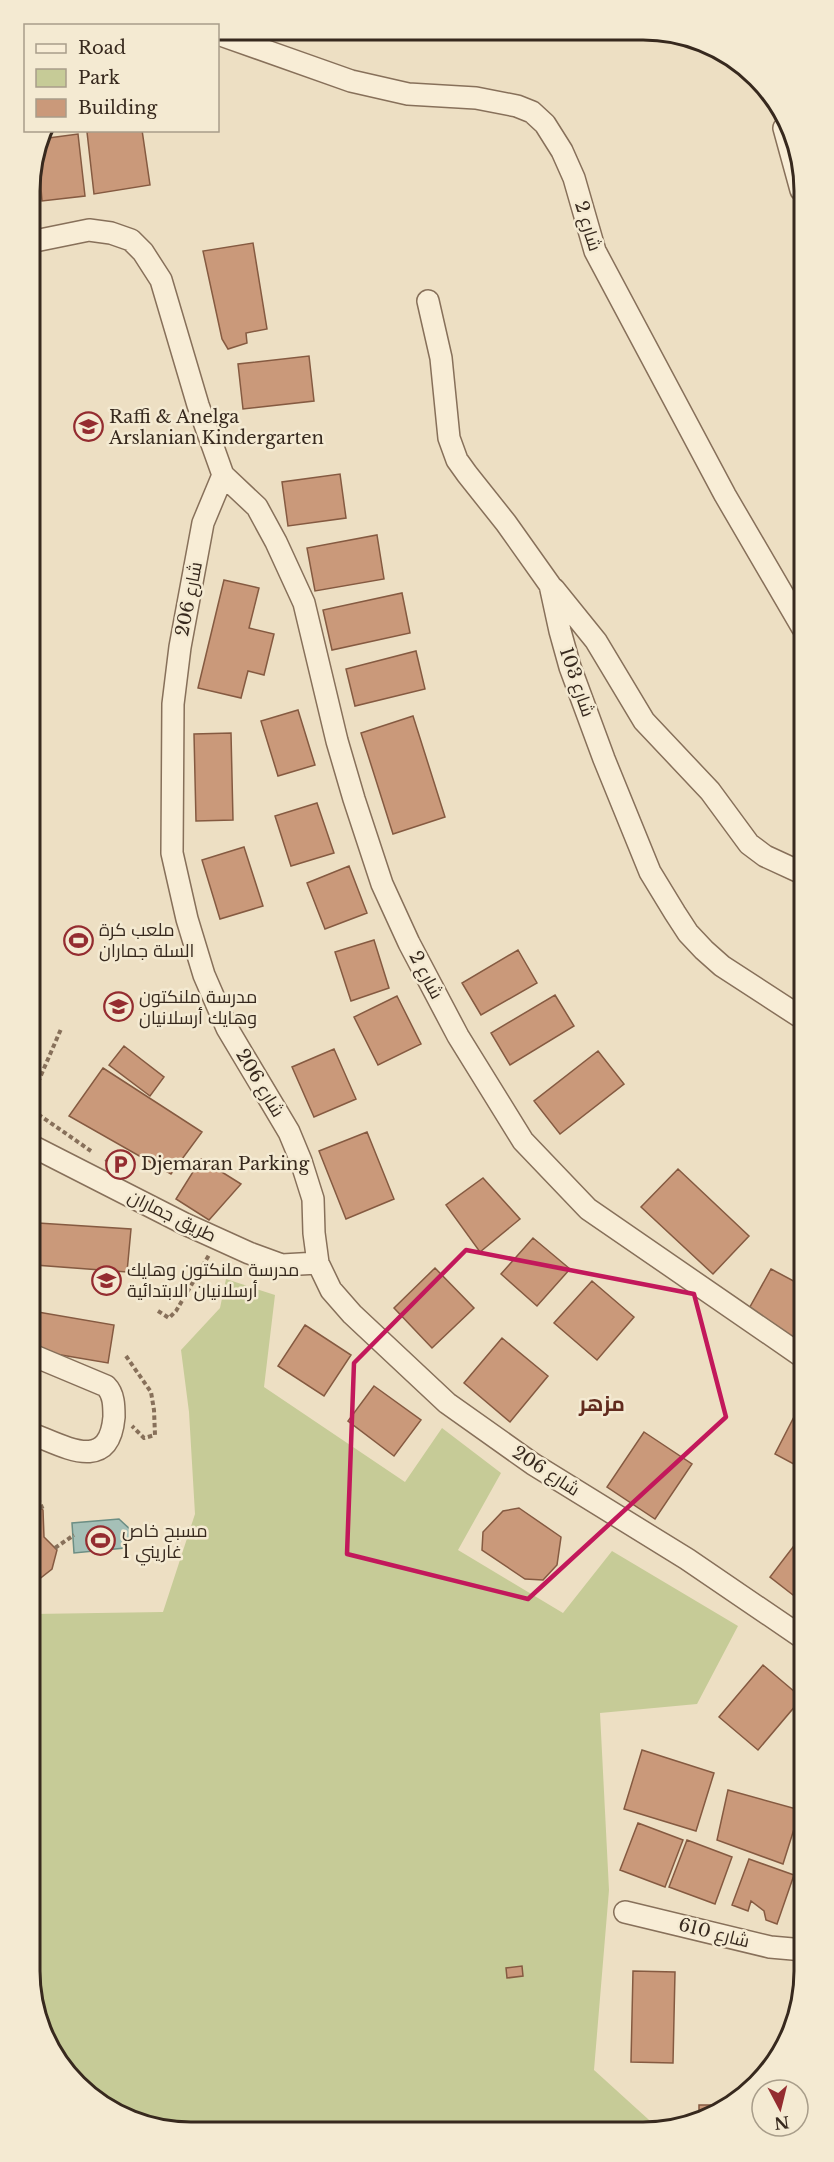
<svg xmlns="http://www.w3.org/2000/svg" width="834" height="2162" viewBox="0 0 834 2162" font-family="'Libre Baskerville',Cairo,serif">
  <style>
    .green { fill: #c6cb97 }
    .water { fill: #a5c0b7; stroke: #6c8e84; stroke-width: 1.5 }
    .building { fill: #ca997a; stroke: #855a41; stroke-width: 1.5 }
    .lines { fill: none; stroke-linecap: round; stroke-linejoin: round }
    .minor-casing { stroke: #87705a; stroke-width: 24 }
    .path { stroke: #87705a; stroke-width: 4; stroke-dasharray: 4.5 3; stroke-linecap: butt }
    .minor { stroke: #f8edd6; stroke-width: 21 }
    .marked { fill: none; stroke: #c2185b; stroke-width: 4.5; stroke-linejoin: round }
    .labels { text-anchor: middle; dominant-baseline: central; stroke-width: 5; stroke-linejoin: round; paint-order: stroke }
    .street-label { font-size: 18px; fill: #37291e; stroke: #f4ead2 }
    .poi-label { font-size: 18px; fill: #37291e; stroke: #f4ead2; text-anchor: start }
    .quarter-label { font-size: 21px; font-weight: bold; fill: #622b1e; stroke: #f4ead2 }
    .rim { fill: none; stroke: #37291e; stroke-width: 3 }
  </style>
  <rect width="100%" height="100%" fill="#eddfc3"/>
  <!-- green -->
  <path class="green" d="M226,1279l49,16 -11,92 141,95 37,-54 59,45 -43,77 105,63 49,-62 126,75 -41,78 -97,9 9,177 -15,180 65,59h-499l-83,-44 -44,-82v-389l130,-2 32,-98 -6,-102 -8,-62 39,-42z"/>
  <!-- water -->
  <path class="water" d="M119,1519l14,13 -8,16 -51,5 -2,-30z"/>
  <!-- building -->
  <path class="building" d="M97,130h45l8,55 -56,9 -7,-62z
    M78,134l7,62 -43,5 -4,-50 3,-12z
    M253,243l14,86 -21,4 1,10 -19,6 -6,-10 -19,-88z
    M309,356l5,45 -71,8 -5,-45z
    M340,474l6,44 -58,8 -6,-44z
    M377,535l7,44 -69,12 -8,-43z
    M224,580l35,8 -10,40 25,6 -10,41 -16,-4 -7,27 -43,-10z
    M402,593l8,40 -78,17 -9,-40z
    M416,651l9,38 -70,17 -9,-37z
    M298,710l17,55 -37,11 -17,-55z
    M413,716l32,101 -52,17 -32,-101z
    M231,733l2,87 -37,1 -2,-87z
    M317,803l17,50 -43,13 -16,-50z
    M244,847l19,59 -43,13 -18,-59z
    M349,866l18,47 -42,16 -18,-46z
    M374,940l15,48 -38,13 -16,-49z
    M518,950l19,33 -56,32 -19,-32z
    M555,995l19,31 -64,39 -19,-32z
    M397,996l24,48 -43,21 -24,-48z
    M124,1046l40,31 -14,19 -41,-31z
    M334,1049l22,50 -42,18 -22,-50z
    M598,1051l26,33 -64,50 -26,-33z
    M103,1068l99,64 -31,42 -102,-58z
    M367,1132l27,67 -48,20 -27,-68z
    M201,1159l40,25 -32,36 -33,-21z
    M678,1169l71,67 -36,38 -72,-67z
    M483,1178l37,41 -40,33 -34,-47z
    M38,1223l93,6 -4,43 -92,-7z
    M533,1238l37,31 -33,37 -36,-32z
    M435,1268l39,40 -42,40 -38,-40z
    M771,1269l32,17v38l-10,17 -47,-27z
    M592,1281l42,36 -37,43 -43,-37z
    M32,1311l82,14 -6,38 -76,-13z
    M305,1325l46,30 -27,41 -46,-30z
    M502,1338l46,38 -38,46 -46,-39z
    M374,1386l47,34 -27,36 -46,-35z
    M799,1407l4,1v61l-28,-15z
    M644,1432l48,32 -37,55 -48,-32z
    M32,1501l11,9 1,27 13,13 -5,19 -19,15z
    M519,1508l42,29 -4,28 -14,15 -18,-1 -43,-29 1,-18 20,-21z
    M803,1534v47l-10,14 -23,-18z
    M763,1665l39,33 -44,52 -39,-33z
    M642,1750l72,23 -18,58 -72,-22z
    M728,1790l72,20 -17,54 -66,-24z
    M638,1823l45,17 -18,47 -45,-17z
    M687,1840l45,17 -17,47 -46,-17z
    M749,1859l45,16 -17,49 -11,-4 -2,-9 -13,-10 -3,10 -16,-6z
    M522,1966l1,10 -16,2 -1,-10z
    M633,1971l42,1 -2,91 -42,-1z
    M699,2105h31l-6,5 -25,10z"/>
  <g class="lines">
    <defs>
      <path id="minor" d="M218,34l133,47 57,13 68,4 41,8 15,6 13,12 17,27 12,27 21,73 130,244 77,132
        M784,128l17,62
        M30,242l59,-12 22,3 20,7 12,12 18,28 37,125 25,70 -20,48 -23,124 -7,57 -1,149 15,66 17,56 23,53 62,104 12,29 12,38 1,34 4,30 13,27 21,24 95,89 86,61 154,95 116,79
        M428,301l13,57 8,80 8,22 10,14 39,49 44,62 10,46 10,36 34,92 46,113 25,41 13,20 16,17 18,16 80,52
        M223,475l34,32 19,35 28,61 33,138 17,58 28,85 27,59 49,93 65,105 65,68 215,148
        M554,589l42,52 48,80 66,70 39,53 16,12 37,17
        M32,1146l153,78 64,29 33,12 36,-2
        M32,1355l74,31c8,8 8,20 8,31 -5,57 -50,29 -82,17
        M625,1912l145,35 34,3"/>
    </defs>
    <!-- minor casing -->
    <use href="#minor" class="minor-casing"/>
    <!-- path -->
    <path class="path" d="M32,1096l29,-67
      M32,1110l59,41
      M106,1162l6,-7
      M158,1311l11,7 7,-7 33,-56
      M126,1356l25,36 3,18 1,25 -11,3 -12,-12
      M32,1484l11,26
      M55,1548l19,-13"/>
    <!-- minor -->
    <use href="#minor" class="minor"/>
  </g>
  <!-- marked area -->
  <path class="marked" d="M466,1250l228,44 32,123 -198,182 -181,-45 7,-191z"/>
  <!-- icons -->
  <defs>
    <symbol id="school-ring" viewBox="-11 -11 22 22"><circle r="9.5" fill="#f4ead2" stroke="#942c30" stroke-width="1.5"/><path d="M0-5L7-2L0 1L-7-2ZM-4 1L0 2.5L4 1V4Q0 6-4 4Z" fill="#942c30"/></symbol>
    <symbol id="stadium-ring" viewBox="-11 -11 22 22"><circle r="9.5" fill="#f4ead2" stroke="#942c30" stroke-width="1.5"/><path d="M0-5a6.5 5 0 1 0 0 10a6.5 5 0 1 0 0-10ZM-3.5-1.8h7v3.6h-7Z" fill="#942c30"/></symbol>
    <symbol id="parking-ring" viewBox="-11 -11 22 22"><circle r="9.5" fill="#f4ead2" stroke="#942c30" stroke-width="1.5"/><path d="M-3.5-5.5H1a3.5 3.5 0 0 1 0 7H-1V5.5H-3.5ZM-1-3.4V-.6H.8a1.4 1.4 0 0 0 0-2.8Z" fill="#942c30"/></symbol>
  </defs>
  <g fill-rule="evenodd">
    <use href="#school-ring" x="72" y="410" width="33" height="33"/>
    <use href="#stadium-ring" x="62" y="924" width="33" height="33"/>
    <use href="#school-ring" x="102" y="990" width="33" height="33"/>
    <use href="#parking-ring" x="104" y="1148" width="33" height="33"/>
    <use href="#school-ring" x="90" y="1264" width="33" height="33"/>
    <use href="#stadium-ring" x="84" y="1524" width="33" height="33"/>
  </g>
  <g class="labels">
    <!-- street labels -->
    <g class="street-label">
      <text transform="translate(588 226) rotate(73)">شارع 2</text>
      <text transform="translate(189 599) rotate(-79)">شارع 206</text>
      <text transform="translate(577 682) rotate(71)">شارع 103</text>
      <text transform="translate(426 975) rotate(62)">شارع 2</text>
      <text transform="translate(260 1083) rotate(59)">شارع 206</text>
      <text transform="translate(172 1216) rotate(26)">طريق جماران</text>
      <text transform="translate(546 1471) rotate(33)">شارع 206</text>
      <text transform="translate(714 1933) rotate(14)">شارع 610</text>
    </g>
    <!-- poi labels -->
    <g class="poi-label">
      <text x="109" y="417">Raffi &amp; Anelga<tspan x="109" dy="21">Arslanian Kindergarten</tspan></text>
      <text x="99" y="930">ملعب كرة<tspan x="99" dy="21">السلة جماران</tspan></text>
      <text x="139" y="997">مدرسة ملنكتون<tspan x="139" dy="21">وهايك أرسلانيان</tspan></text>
      <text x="141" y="1164">Djemaran Parking</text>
      <text x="127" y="1270">مدرسة ملنكتون وهايك<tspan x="127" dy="21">أرسلانيان الابتدائية</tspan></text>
      <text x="122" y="1531">مسبح خاص<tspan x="122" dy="21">غاريني 1</tspan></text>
    </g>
    <!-- quarter labels -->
    <g class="quarter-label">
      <text x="602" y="1404">مزهر</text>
    </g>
  </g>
  <!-- crop -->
  <path d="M0 0H834V2162H0ZM191 40H643A151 151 0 0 1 794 191V1971A151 151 0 0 1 643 2122H191A151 151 0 0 1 40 1971V191A151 151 0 0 1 191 40Z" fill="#f4ead2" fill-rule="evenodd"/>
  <path class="rim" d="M191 40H643A151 151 0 0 1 794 191V1971A151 151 0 0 1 643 2122H191A151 151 0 0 1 40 1971V191A151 151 0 0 1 191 40Z"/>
  <!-- legend -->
  <rect x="24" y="24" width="195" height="108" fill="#f4ead2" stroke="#a89d8a" stroke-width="1.5"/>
  <rect x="36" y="44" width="30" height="9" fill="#f8edd6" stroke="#a89d8a" stroke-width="1.5"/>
  <text x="78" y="54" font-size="18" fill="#37291e">Road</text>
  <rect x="36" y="69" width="30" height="18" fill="#c6cb97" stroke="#a89d8a" stroke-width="1.5"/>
  <text x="78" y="84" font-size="18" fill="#37291e">Park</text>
  <rect x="36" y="99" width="30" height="18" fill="#ca997a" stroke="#a89d8a" stroke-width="1.5"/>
  <text x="78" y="114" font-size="18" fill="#37291e">Building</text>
  <!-- north arrow -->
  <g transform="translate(780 2108) rotate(173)"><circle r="28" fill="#f4ead2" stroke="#a89d8a" stroke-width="1.5"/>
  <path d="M0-4.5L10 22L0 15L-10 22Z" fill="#942c30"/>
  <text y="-9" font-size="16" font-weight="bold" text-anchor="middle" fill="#37291e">N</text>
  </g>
</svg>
